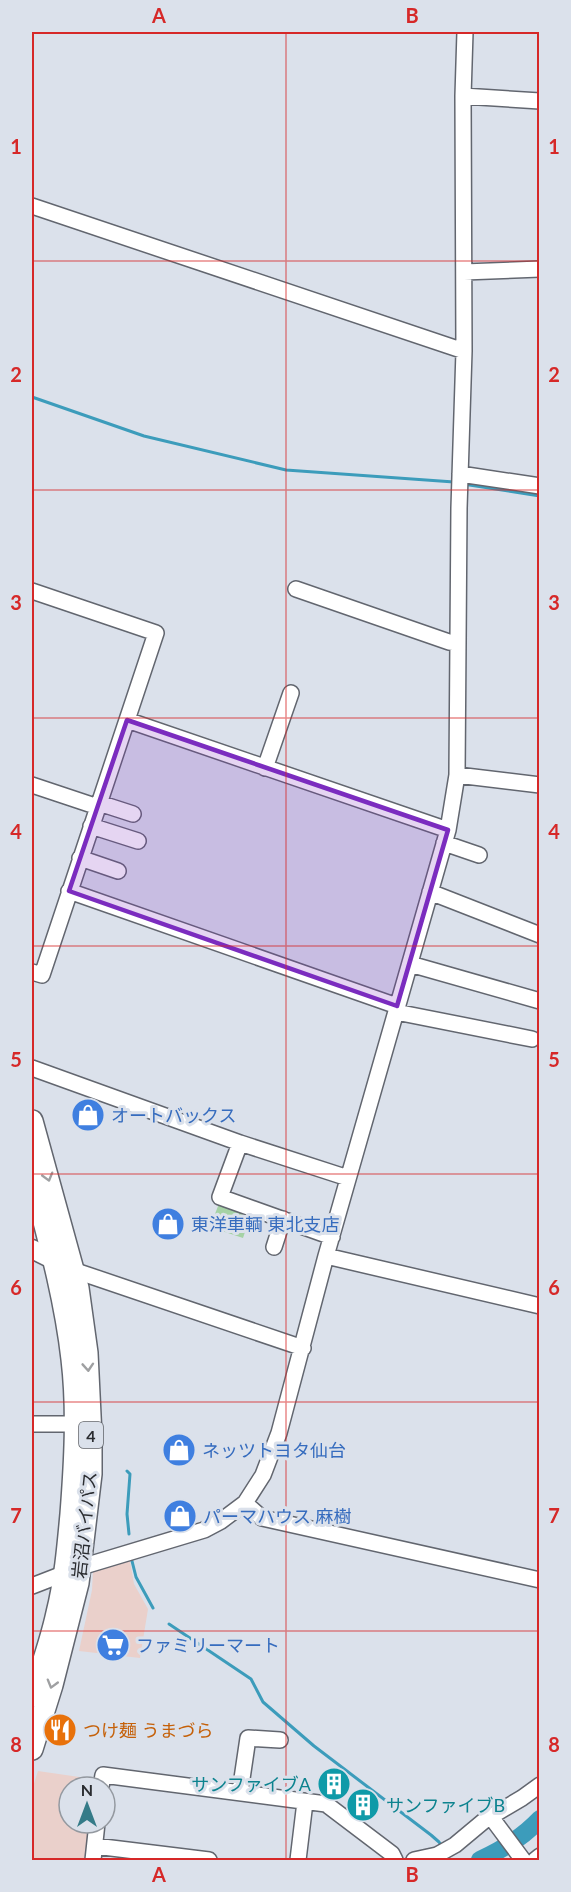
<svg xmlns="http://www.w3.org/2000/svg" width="571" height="1892" viewBox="0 0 571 1892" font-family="Lato,'Noto Sans JP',sans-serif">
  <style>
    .commercial { fill: #ead0cb }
    .green { fill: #a5d2a5 }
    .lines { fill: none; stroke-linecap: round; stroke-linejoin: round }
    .stream { stroke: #3c9cbb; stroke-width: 3 }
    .river { stroke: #3c9cbb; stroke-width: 18 }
    .minor-casing { stroke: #62666f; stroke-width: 18 }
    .major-casing { stroke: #62666f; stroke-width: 21 }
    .highway-casing { stroke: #62666f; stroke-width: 24 }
    .minor { stroke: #fff; stroke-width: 15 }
    .major { stroke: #fff; stroke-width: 18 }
    .highway { stroke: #fff; stroke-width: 21 }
    .oneway { stroke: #9fa0a2 }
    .marked { fill: #7b2cbf; fill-opacity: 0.2; stroke: #7b2cbf; stroke-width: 4.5; stroke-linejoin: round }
    .grid { fill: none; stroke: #d62828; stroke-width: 1.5; stroke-opacity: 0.55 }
    .labels { text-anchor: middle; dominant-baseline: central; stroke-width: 6; stroke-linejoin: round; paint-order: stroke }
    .shield { fill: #dbe1eb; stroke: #5f6268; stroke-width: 1.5 }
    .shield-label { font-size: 16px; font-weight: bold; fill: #2a2c30 }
    .shop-label { font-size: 18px; fill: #366cbe; stroke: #dbe1eb; text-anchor: start }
    .street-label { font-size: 18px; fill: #2a2c30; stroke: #dbe1eb }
    .food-label { font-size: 18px; fill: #c56008; stroke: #dbe1eb; text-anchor: start }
    .culture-label { font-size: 18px; fill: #0d838f; stroke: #dbe1eb; text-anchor: end }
    .neatline { fill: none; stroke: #d62828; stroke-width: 2 }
    .grid-label { font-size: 20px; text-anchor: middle; font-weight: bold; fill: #d62828 }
  </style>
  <rect width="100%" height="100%" fill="#dbe1eb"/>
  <!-- commercial -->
  <path class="commercial" d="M130,1561l4,23 14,25 -8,49 -61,-7 13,-61 1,-20z
    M38,1771l62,9 -1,7h-30v36h25l-5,37h-57v-70z"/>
  <!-- green -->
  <path class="green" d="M220,1201l32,10 -9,27 -33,-11z"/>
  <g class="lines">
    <!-- stream -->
    <path class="stream" d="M32,397l112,39 142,34 168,12
      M463,484l77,12
      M127,1471l3,3 -3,40 2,20
      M132,1561l4,16 17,31
      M169,1624l82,55 12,23 51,44 117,89 8,7 3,5"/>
    <!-- river -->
    <path class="river" d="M480,1860c22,-10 43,-23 60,-41"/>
    <defs>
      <path id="minor" d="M463,96l77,5
        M32,206l432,145
        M464,272l76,-3
        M460,474l80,12
        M296,589l153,53 9,1
        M32,591l124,42 -114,342 -10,-3
        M127,720l321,110
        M265,768l26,-75
        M457,775l83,10
        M32,785l66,22
        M99,803l34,11
        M91,826l47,15
        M444,843l35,12
        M80,858l38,13
        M69,891l328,115
        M430,892l110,43
        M410,964l130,37
        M396,1012l136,27
        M32,1068l208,75 108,35
        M240,1143l-20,54 112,40
        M274,1247l9,-28
        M326,1256l214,50
        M73,1270l230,78
        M32,1424h43
        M245,1503l17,15 278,62
        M32,1586l49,-19 123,-37 17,-9 24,-18 18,-28 16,-42 47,-177 122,-426 9,-55 2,-267 5,-157 -1,-255 2,-64
        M101,1787l2,-12 223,29 66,50 3,6
        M240,1792l8,-54 32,2
        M491,1817l32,43
        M95,1846l114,14
        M93,1860l4,-37
        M298,1860l7,-58
        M414,1860l23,-5 18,-10 30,-25 37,-22 18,-13
        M535,1860l5,-4"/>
      <path id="major" d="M32,1249l30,15"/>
      <path id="highway" d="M32,1121l46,167 9,65 4,83v38l-13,109 -26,102 -20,64
        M32,1176c16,61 33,121 40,183 6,51 3,103 -1,155 -3,33 -6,67 -14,99 -6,28 -16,56 -25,83"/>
    </defs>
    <!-- minor casing -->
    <use href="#minor" class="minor-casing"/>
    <!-- major casing -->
    <use href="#major" class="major-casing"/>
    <!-- highway casing -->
    <use href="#highway" class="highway-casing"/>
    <!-- minor -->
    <use href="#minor" class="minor"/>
    <!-- major -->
    <use href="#major" class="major"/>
    <!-- highway -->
    <use href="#highway" class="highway"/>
  </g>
  <!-- one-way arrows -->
  <defs><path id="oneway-chevron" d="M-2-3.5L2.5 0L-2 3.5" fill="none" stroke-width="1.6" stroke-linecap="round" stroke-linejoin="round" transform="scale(1.5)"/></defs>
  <g class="oneway">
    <use href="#oneway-chevron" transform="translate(48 1177) rotate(74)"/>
    <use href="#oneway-chevron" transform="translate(88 1367) rotate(86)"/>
    <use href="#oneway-chevron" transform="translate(52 1684) rotate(106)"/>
  </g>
  <!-- marked area -->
  <path class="marked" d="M127,720l321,110 -51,176 -328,-115z"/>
  <!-- grid -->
  <path class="grid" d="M286,32v1828M32,261h508M32,490h508M32,718h508M32,946h508M32,1174h508M32,1402h508M32,1631h508"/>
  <!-- icons -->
  <defs>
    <symbol id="shop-disc" viewBox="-11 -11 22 22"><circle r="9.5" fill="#3f7fe0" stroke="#dbe1eb"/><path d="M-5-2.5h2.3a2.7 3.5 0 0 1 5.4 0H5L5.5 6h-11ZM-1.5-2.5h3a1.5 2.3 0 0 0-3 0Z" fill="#fff"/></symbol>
    <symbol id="supermarket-disc" viewBox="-11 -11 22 22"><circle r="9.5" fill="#3f7fe0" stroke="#dbe1eb"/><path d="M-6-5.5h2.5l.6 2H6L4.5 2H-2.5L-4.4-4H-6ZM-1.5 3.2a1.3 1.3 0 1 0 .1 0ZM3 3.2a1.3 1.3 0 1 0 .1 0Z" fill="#fff"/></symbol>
    <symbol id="restaurant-disc" viewBox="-11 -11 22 22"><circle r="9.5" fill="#e8710a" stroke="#dbe1eb"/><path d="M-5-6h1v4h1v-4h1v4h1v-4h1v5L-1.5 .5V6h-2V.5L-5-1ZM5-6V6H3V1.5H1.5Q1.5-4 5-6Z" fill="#fff"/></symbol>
    <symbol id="building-disc" viewBox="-11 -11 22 22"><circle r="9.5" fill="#0f9aa8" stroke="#dbe1eb"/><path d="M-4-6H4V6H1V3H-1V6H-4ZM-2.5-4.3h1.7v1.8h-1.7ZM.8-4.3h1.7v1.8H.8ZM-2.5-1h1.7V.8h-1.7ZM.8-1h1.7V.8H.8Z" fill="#fff"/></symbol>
  </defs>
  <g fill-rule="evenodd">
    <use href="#shop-disc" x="69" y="1096" width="38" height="38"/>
    <use href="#shop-disc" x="149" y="1205" width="38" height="38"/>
    <use href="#shop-disc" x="160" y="1431" width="38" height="38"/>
    <use href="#shop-disc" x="161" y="1497" width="38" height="38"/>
    <use href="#supermarket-disc" x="94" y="1626" width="38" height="38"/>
    <use href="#restaurant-disc" x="41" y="1711" width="38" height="38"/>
    <use href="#building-disc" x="315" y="1765" width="38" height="38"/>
    <use href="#building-disc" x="344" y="1786" width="38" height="38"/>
  </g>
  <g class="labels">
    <!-- shield labels -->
    <rect class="shield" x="79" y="1422" width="24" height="26" rx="4.5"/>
    <g class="shield-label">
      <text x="91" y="1435">4</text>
    </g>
    <!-- shop labels -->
    <g class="shop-label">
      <text x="111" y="1115">オートバックス</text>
      <text x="191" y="1224">東洋車輌 東北支店</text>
      <text x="202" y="1450">ネッツトヨタ仙台</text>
      <text x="203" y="1516">パーマハウス 麻樹</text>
      <text x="136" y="1645">ファミリーマート</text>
    </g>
    <!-- street labels -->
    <g class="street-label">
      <text transform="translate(84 1525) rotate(-84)">岩沼バイパス</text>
    </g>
    <!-- food labels -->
    <g class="food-label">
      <text x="83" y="1730">つけ麺 うまづら</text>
    </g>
    <!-- culture labels -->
    <g class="culture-label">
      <text x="311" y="1784">サンファイブA</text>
      <text x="386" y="1805" text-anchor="start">サンファイブB</text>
    </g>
  </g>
  <!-- border -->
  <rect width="571" height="1892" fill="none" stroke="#dbe1eb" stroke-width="66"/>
  <!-- north arrow -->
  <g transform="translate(87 1805)"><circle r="28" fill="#dbe1eb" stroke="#9499a0" stroke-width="1.5"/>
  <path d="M0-4.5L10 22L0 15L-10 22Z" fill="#357b88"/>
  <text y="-9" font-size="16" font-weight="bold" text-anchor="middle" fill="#2a2c30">N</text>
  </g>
  <rect x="33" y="33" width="505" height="1826" class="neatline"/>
  <g class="grid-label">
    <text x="159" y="23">A</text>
    <text x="412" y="23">B</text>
    <text x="16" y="154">1</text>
    <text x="554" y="154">1</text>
    <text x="16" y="382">2</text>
    <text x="554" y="382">2</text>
    <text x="16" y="610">3</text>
    <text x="554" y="610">3</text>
    <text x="16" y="839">4</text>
    <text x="554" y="839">4</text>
    <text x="16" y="1067">5</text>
    <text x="554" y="1067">5</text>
    <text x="16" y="1295">6</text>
    <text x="554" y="1295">6</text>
    <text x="16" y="1523">7</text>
    <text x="554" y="1523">7</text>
    <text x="16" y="1752">8</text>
    <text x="554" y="1752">8</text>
    <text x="159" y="1882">A</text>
    <text x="412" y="1882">B</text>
  </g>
</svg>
